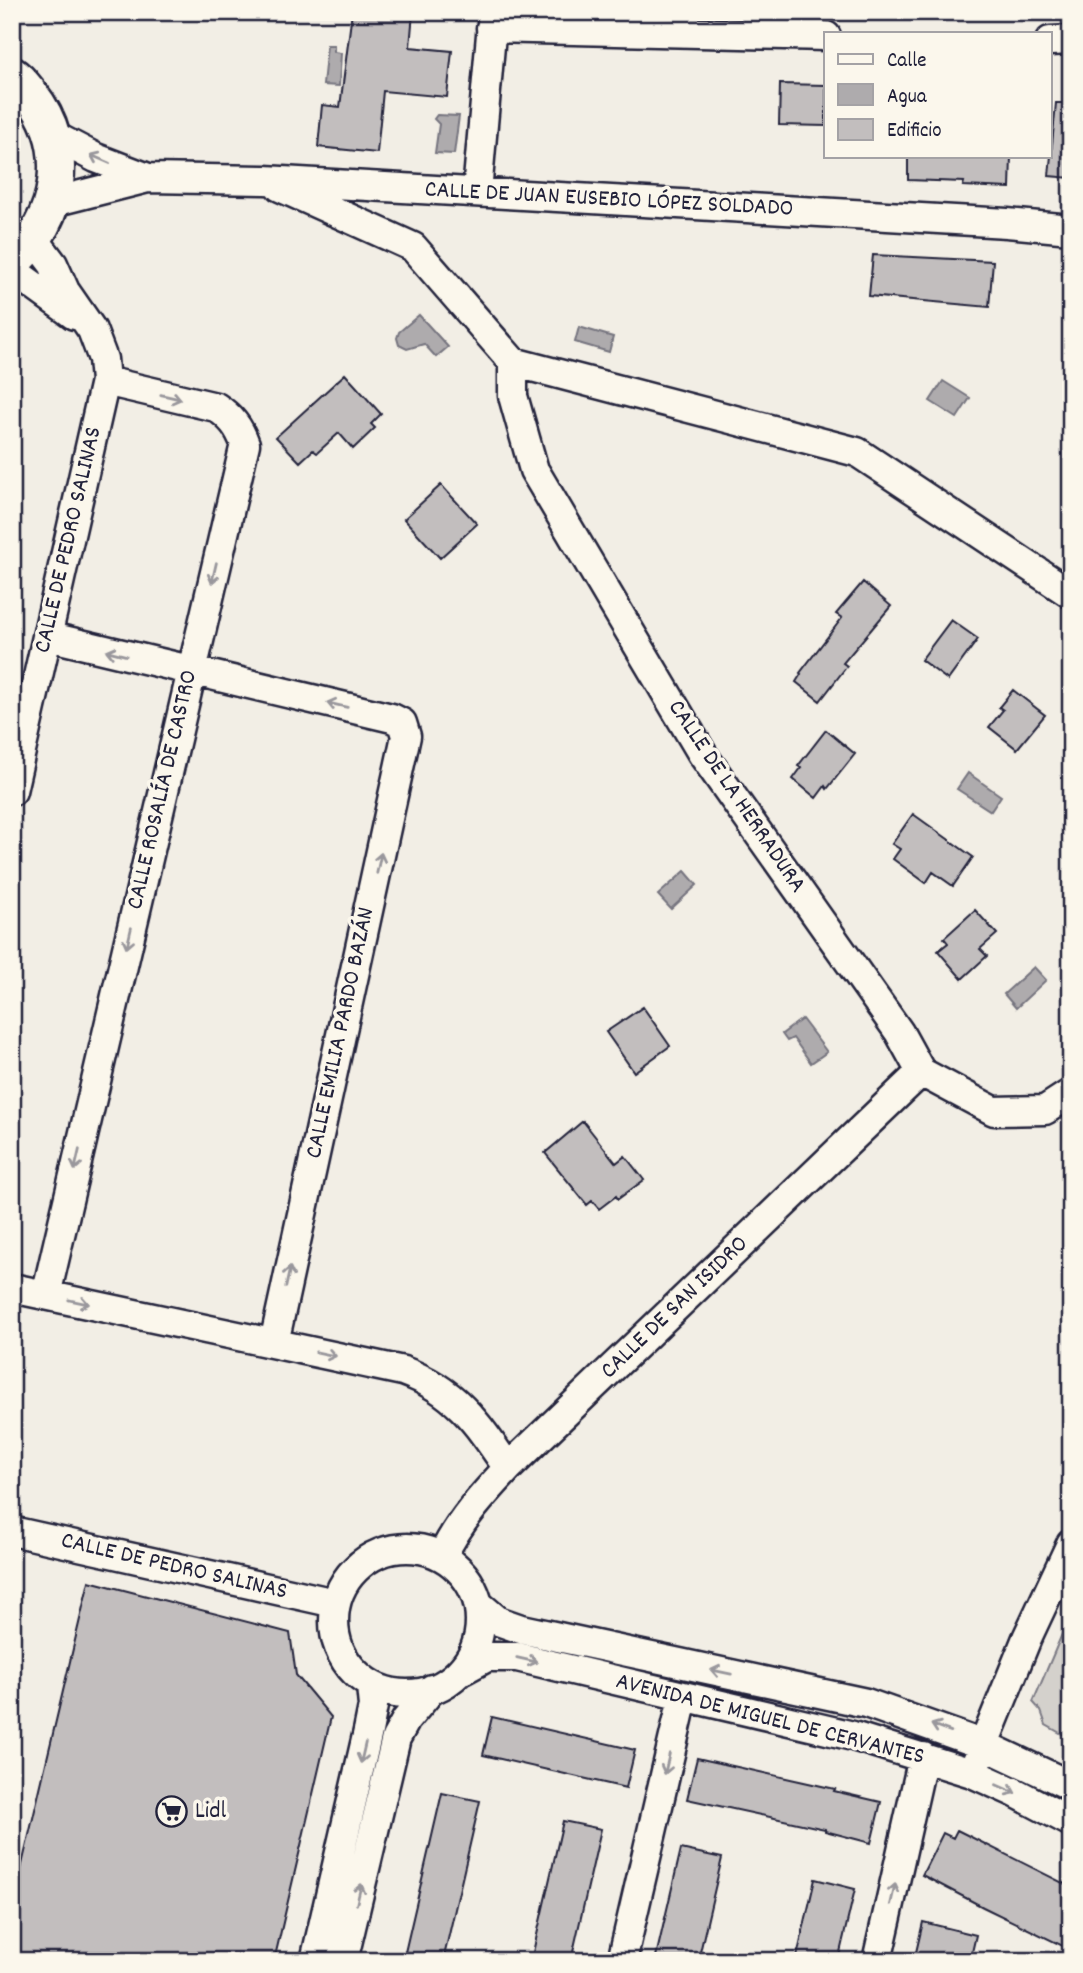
<svg xmlns="http://www.w3.org/2000/svg" width="1083" height="1973" viewBox="0 0 1083 1973" font-family="Dekko,sans-serif">
  <style>
    .green { fill: #d4d1cc; stroke: #7b7a84; stroke-width: 2 }
    .water { fill: #aeabad; stroke: #76747f; stroke-width: 2 }
    .building { fill: #c2bebe; stroke: #22223b; stroke-width: 2 }
    .lines { fill: none; stroke-linecap: round; stroke-linejoin: round }
    .minor-casing { stroke: #22223b; stroke-width: 33 }
    .major-casing { stroke: #22223b; stroke-width: 40 }
    .minor { stroke: #fbf7ec; stroke-width: 28 }
    .major { stroke: #fbf7ec; stroke-width: 35 }
    .oneway { stroke: #99979c }
    .labels { text-anchor: middle; dominant-baseline: central; stroke-width: 7; stroke-linejoin: round; paint-order: stroke }
    .street-label { font-size: 24px; fill: #22223b; stroke: #fbf7ec }
    .poi-label { font-size: 24px; fill: #22223b; stroke: #fbf7ec; text-anchor: start }
  </style>
  <rect width="100%" height="100%" fill="#f2eee5"/>
  <filter id="ink" filterUnits="userSpaceOnUse"><feTurbulence type="fractalNoise" baseFrequency=".0143" numOctaves="2"/><feDisplacementMap in="SourceGraphic" scale="14" xChannelSelector="R" yChannelSelector="G"/><feConvolveMatrix kernelMatrix="1 2 1 2 8 2 1 2 1" color-interpolation-filters="sRGB"/></filter>
  <g filter="url(#ink)">
    <!-- green -->
    <path class="green" d="M1071,1613v126l-25,-14 -5,-14 -8,-9z"/>
    <!-- water -->
    <path class="water" d="M327,45h7v7l7,1 -2,33 -16,-1z
      M437,115l22,1 -5,38 -19,-1 4,-29 -5,-5z
      M419,315l29,32 -12,10 -12,-13 -17,5 -8,-4 -2,-7 2,-6z
      M579,327l34,10 -4,15 -34,-10z
      M943,381l27,17 -13,20 -27,-17z
      M968,773l33,23 -10,15 -34,-22z
      M685,871l12,14 -26,24 -13,-14z
      M1034,967l12,13 -30,28 -12,-14z
      M802,1019l25,33 -16,11 -18,-25 -6,3 -5,-7z"/>
    <!-- building -->
    <path class="building" d="M352,12h61l-3,35 42,4 -5,46 -64,-6 -6,62 -59,-6 4,-42 18,2z
      M780,84l46,1v41l-47,-1z
      M1056,103h15v75l-22,-2z
      M908,156h103l-1,32 -47,-2 1,-4 -56,-2z
      M873,255l120,6 -4,46 -120,-11z
      M345,374l36,40 -10,10 4,4 -22,21 -14,-16 -22,20 -4,-3 -13,12 -24,-25z
      M441,485l36,39 -37,34 -36,-39z
      M863,582l28,24 -48,57 4,3 -27,35 -24,-19 5,-8 -1,-1 42,-55 -6,-4z
      M951,620l27,19 -30,41 -27,-20z
      M1013,690l32,25 -28,34 -28,-22 14,-17 -4,-3z
      M826,730l29,24 -28,35 -2,-3 -9,12 -23,-19 8,-11 -3,-2z
      M913,814l60,43 -20,29 -20,-14 -7,11 -33,-24 7,-10 -8,-5z
      M975,910l22,24 -17,15 7,7 -25,23 -24,-28 10,-8 -4,-5z
      M643,1007l27,39 -36,26 -28,-40z
      M583,1121l33,42 9,-7 19,24 -26,19 -2,-3 -17,13 -7,-8 -5,4 -42,-52z
      M89,1581l201,52 6,42 35,42 -57,244h-262v-54z
      M492,1717l143,33 -9,38 -143,-33z
      M697,1758l138,31 -1,2 47,11 -10,41 -46,-12v-2l-138,-30z
      M442,1793l38,8 -37,160h-40z
      M563,1821l38,8 -30,132h-40z
      M957,1830l114,57v63l-88,-43 -61,-32 21,-42 10,5z
      M681,1849l41,9 -24,103h-43z
      M815,1879l40,10 -17,72h-42z
      M923,1922l53,13 -6,26h-56z"/>
    <g class="lines">
      <defs>
        <path id="minor" d="M491,28l335,8
          M1050,41l21,-1
          M54,136l42,22 52,20
          M280,187l133,60 100,115 344,90 214,142
          M477,192l16,-180
          M53,202l95,-24 117,2 742,43 64,6
          M12,270l62,45
          M513,362v34l21,74 169,285 196,277 22,40 73,39 51,-1 26,-17
          M47,636l345,82 10,5 4,13 -132,607
          M12,791l93,-410 -2,-22 -11,-29 -27,-39 -12,-27 -19,-25
          M12,1288l391,83c53,19 75,53 105,97
          M46,1295l199,-851c-6,-17 -14,-27 -29,-37l-111,-26
          M12,1531l323,72
          M334 1621a73 73 0 1 1 146 0a73 73 0 1 1-146 0Z
          M443,1555c16,-34 40,-60 65,-87l413,-396
          M478,1604l20,17 23,8 345,74 118,42 87,41
          M463,1670l24,-13h30l336,79 119,37 44,20 55,29
          M977,1761l50,-123 44,-94
          M315,1961l53,-230 5,-25 -2,-20
          M343,1961l53,-223 10,-18 26,-31
          M622,1961l61,-263
          M877,1961l46,-204"/>
        <path id="major" d="M12,75c8,5 13,13 19,20 41,52 31,124 -19,167"/>
      </defs>
      <!-- minor casing -->
      <use href="#minor" class="minor-casing"/>
      <!-- major casing -->
      <use href="#major" class="major-casing"/>
      <!-- minor -->
      <use href="#minor" class="minor"/>
      <!-- major -->
      <use href="#major" class="major"/>
    </g>
    <!-- one-way arrows -->
    <defs><path id="oneway-shaft" d="M-6 0H5M1.5-3L5.5 0L1.5 3" fill="none" stroke-width="1.6" stroke-linecap="round" stroke-linejoin="round" transform="scale(1.75)"/></defs>
    <g class="oneway">
      <use href="#oneway-shaft" transform="translate(100 159) rotate(-156)"/>
      <use href="#oneway-shaft" transform="translate(171 397) rotate(13)"/>
      <use href="#oneway-shaft" transform="translate(214 573) rotate(103)"/>
      <use href="#oneway-shaft" transform="translate(116 653) rotate(-166)"/>
      <use href="#oneway-shaft" transform="translate(337 705) rotate(-167)"/>
      <use href="#oneway-shaft" transform="translate(379 863) rotate(-78)"/>
      <use href="#oneway-shaft" transform="translate(129 938) rotate(103)"/>
      <use href="#oneway-shaft" transform="translate(77 1160) rotate(103)"/>
      <use href="#oneway-shaft" transform="translate(288 1277) rotate(-78)"/>
      <use href="#oneway-shaft" transform="translate(79 1302) rotate(12)"/>
      <use href="#oneway-shaft" transform="translate(326 1354) rotate(12)"/>
      <use href="#oneway-shaft" transform="translate(527 1660) rotate(13)"/>
      <use href="#oneway-shaft" transform="translate(721 1672) rotate(-168)"/>
      <use href="#oneway-shaft" transform="translate(941 1728) rotate(-160)"/>
      <use href="#oneway-shaft" transform="translate(363 1753) rotate(103)"/>
      <use href="#oneway-shaft" transform="translate(667 1764) rotate(103)"/>
      <use href="#oneway-shaft" transform="translate(1006 1789) rotate(24)"/>
      <use href="#oneway-shaft" transform="translate(359 1894) rotate(-77)"/>
      <use href="#oneway-shaft" transform="translate(893 1894) rotate(-77)"/>
    </g>
  </g>
  <!-- icons -->
  <defs>
    <symbol id="supermarket-ring" viewBox="-11 -11 22 22"><circle r="9.5" fill="#fbf7ec" stroke="#22223b" stroke-width="1.5"/><path d="M-6-5.5h2.5l.6 2H6L4.5 2H-2.5L-4.4-4H-6ZM-1.5 3.2a1.3 1.3 0 1 0 .1 0ZM3 3.2a1.3 1.3 0 1 0 .1 0Z" fill="#22223b"/></symbol>
  </defs>
  <g fill-rule="evenodd">
    <use href="#supermarket-ring" x="154" y="1794" width="35" height="35"/>
  </g>
  <g class="labels">
    <!-- street labels -->
    <g class="street-label">
      <text transform="translate(609 200) rotate(3)">CALLE DE JUAN EUSEBIO LÓPEZ SOLDADO</text>
      <text transform="translate(69 540) rotate(-77)">CALLE DE PEDRO SALINAS</text>
      <text transform="translate(163 790) rotate(-77)">CALLE ROSALÍA DE CASTRO</text>
      <text transform="translate(736 797) rotate(56)">CALLE DE LA HERRADURA</text>
      <text transform="translate(341 1033) rotate(-78)">CALLE EMILIA PARDO BAZÁN</text>
      <text transform="translate(675 1308) rotate(-44)">CALLE DE SAN ISIDRO</text>
      <text transform="translate(174 1567) rotate(13)">CALLE DE PEDRO SALINAS</text>
      <text transform="translate(770 1720) rotate(14)">AVENIDA DE MIGUEL DE CERVANTES</text>
    </g>
    <!-- poi labels -->
    <g class="poi-label">
      <text x="195" y="1812">Lidl</text>
    </g>
  </g>
  <!-- margin -->
  <rect width="1083" height="1973" fill="none" stroke="#fbf7ec" stroke-width="42"/>
  <rect x="21" y="21" width="1041" height="1931" fill="none" stroke="#22223b" stroke-width="2.5" filter="url(#ink)"/>
  <!-- legend -->
  <rect x="824" y="32" width="228" height="126" fill="#fbf7ec" stroke="#a4a2a5" stroke-width="2"/>
  <rect x="838" y="54" width="35" height="10" fill="#fbf7ec" stroke="#a4a2a5" stroke-width="2"/>
  <text x="887" y="66" font-size="21" fill="#22223b">Calle</text>
  <rect x="838" y="84" width="35" height="21" fill="#aeabad" stroke="#a4a2a5" stroke-width="2"/>
  <text x="887" y="102" font-size="21" fill="#22223b">Agua</text>
  <rect x="838" y="119" width="35" height="21" fill="#c2bebe" stroke="#a4a2a5" stroke-width="2"/>
  <text x="887" y="136" font-size="21" fill="#22223b">Edificio</text>
</svg>
